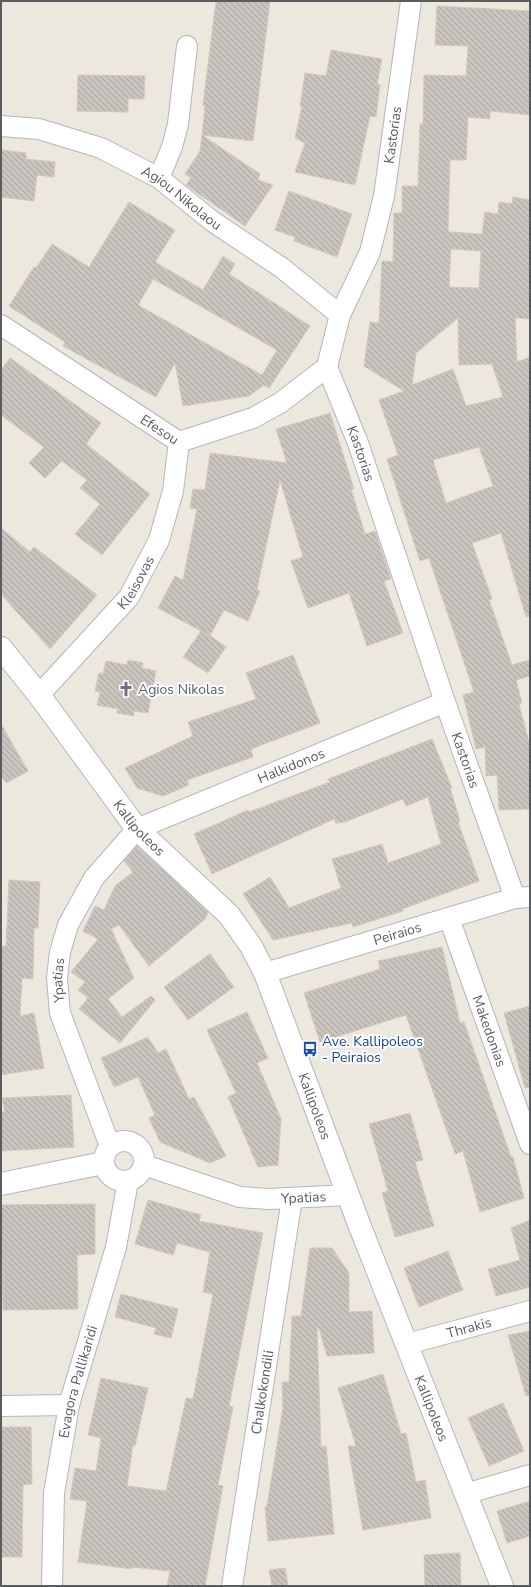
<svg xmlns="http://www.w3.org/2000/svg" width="531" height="1587" viewBox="0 0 531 1587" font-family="'Nunito Sans',sans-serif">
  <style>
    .building { fill: url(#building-back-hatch); stroke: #d1c9bd; fill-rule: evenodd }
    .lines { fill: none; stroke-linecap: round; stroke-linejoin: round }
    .minor-casing { stroke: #b2b6bb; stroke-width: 22 }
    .tertiary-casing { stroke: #b2b6bb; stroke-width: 24 }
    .secondary-casing { stroke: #b3b7bd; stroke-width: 24 }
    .minor { stroke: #fff; stroke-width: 20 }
    .tertiary { stroke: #fff; stroke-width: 22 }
    .secondary { stroke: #fff; stroke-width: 22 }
    .labels { text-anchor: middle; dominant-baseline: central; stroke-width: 4; stroke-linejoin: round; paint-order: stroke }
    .street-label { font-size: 14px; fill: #585d61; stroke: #fff }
    .worship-label { font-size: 14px; fill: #5b616d; stroke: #fff; text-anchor: start }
    .transit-label { font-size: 14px; fill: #164399; stroke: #fff; text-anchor: start }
  </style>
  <defs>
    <pattern id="building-back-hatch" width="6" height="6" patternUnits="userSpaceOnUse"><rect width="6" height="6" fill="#c9c5be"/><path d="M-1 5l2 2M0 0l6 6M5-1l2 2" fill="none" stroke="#a6a39e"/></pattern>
  </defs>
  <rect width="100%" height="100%" fill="#ece8de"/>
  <!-- building -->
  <path class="building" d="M216,1h54l-17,140 -51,-6 3,-29 -2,-1z
    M437,6l93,5v104l-40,-4v8l-22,-2 -2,43h-16l-2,72 34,2 3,-22 13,2 1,-12 13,2 1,-7 17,3v119l-15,-1 2,44 13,-5v259l-4,1 -25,-84 -29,10 20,56 -3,1 23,65 18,-5v16l-14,4 6,23 -3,1 11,42v63l-31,1 -2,-35 -11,1 -1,-29 -9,2 -13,-54 11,-3 -45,-134 -9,3 -33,-102 11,-4 -19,-55 25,-9 -40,-25 6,-44 9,1 3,-62 11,1 1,-49h8v-27h16l2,-62h3l1,-49 42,1 2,-30 -33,-1zM451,249l30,2 -2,37 -30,-1zM458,318l1,47 33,-1 11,33 -37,9 -13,-37 -41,16 4,-32zM479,447l14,39 -47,17 -13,-43z
    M331,50l51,9 -5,25 3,1 -4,32 -6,-1 -15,69 -60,-13 10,-29 -10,-5 7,-32h-2l5,-33 21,3z
    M78,75l67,1 -1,23h-16v13l-51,-1z
    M202,135l58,39 -2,6 15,5 -28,41 -59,-41 5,-7 -6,-4 15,-23z
    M1,150l25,3v6l29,3 -1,15 -17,-2 -3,26 -33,-4z
    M289,191l63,23 -15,43 -43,-16 1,-4 -20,-7z
    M129,202l46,28 -20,32 48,28 20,-34 12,8 -6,10 81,52 -41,62 -5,-3 -15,11 -66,10 -8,-43 -19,34 -93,-51 2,-4 -56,-36 25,-39 2,1 16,-24 37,23zM153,279l124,71 -15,25 -124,-70z
    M10,358l91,65 -15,21 64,50 -48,61 -27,-21 25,-30 -20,-16 7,-8 -25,-19 -17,17 -16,-15 15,-16 -43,-32v-45z
    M330,413l24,76h-3l14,45 10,-3 16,48 -7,2 19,52 -36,13 -18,-53 -41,15 -17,-47 12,-4 -23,-77 -23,109 3,2 -12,30 -24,-11 -14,26 -4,-3 20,14 -18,26 -25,-16 18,-26 -43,-23 17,-32 8,4 14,-71 -7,-1 3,-19 12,1 5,-37 77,10 -11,-34z
    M1,528l29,24 4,-5 63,48 -47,54 -49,-55z
    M293,655l27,68 -69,26 2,8 -66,23 2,5 -26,11 -26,-8 -12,-20 68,-32 -5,-14 68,-23 -10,-26z
    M128,660l15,3 -1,5 14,3 -8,42 -14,-2v5l-17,-3 1,-4 -21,-4 3,-13 -5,-1 4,-18 4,1 3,-13 21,4z
    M1,724l27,47 -22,12 -5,-8z
    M432,739l20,49h-2l10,33 -2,1 21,59 -77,28 1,2 -50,16 -1,-4 -79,17 -30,-46 27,-17 19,31 52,-20 -9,-29 50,-15 6,19 53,-19 -13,-47 -22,9 -3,-7 -58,23 -9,1 -2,-4 -122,55 -18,-40 54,-24 1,2 81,-30 -2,-3z
    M137,846l71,66 -3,7 -56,47 -30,-41 -8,4 23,49 -26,21 14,18 29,-21 4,4 -35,43 -41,-34 9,-11 -10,-8 7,-8 -14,-10 27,-33 -15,-8 12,-25 9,4 11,-24 18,-14 -9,-11z
    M9,880l31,2 -2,46h-4l-1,51 -11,-1 -2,38 14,-3 10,55 -43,7v-129h5z
    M442,947l18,76 4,-1 47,135h2l11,41 -44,14 -17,-61 -8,3 -49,-139 -86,27 -16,-49 76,-24 -2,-8z
    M210,954l24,33 -46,33 -24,-33z
    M530,1006v81l-5,1 -21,-75z
    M247,1012l21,46 -11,5 24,56 -3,46 -20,2 -30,-70 8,-4 -29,-63z
    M148,1037l10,16 8,-4 23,50 5,-2 32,59 -16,7 -50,-21 -11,-24 6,-3 -17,-38 -24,10 -13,-29z
    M71,1095l3,52 -73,4v-39h4l-3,-14z
    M410,1113l13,47 -8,2 19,64 -39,11 -13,-44 6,-2 -19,-67z
    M148,1200l53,15 -2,6 64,12 -34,173 4,1 -15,78 5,1 -18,100h-38l3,-15 -38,-4v2l-54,-7 9,-61 -17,-2 5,-31 21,3 5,-33 -13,-3 13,-57 47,10 -13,58 -2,-1 -6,41 39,5 20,-93 7,1 20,-105 -10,-2 7,-40 -33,-9 -4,12 -38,-11z
    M95,1204v50l-18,1 1,54 -75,1 -2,-105z
    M530,1220v67l-34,9 -8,-27 32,-9 -9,-32z
    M310,1248h22l17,25v39l23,-1 2,42 -47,3 -8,-28h-2l4,119 5,-1 8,88 -66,7 -3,-34 2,-1 16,-98 -1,-26h7l3,-66h9z
    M448,1251l15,39 -44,17 -15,-39z
    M121,1294l57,15 -7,29 -17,-4 2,-6 -41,-11z
    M530,1331v64l-4,1 -18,-61z
    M383,1374l18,60 5,-1 10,49 9,-2 6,38 -68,12 -15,-84h8l-18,-58z
    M503,1403l21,48 -35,15 -21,-48z
    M1,1427h30l1,57 -9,1 -1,72h-21z
    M530,1501v35l-23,7 -10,-32z
    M460,1553l1,33h-36l-1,-31z
    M285,1568l3,18h-16l-3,-16z"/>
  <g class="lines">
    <defs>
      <g id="minor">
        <path id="s1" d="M411,1l-27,195 -14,56 -30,63 -13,52 31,76 87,259 70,196"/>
        <path id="s2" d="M1,126l38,3 62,19 58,30 53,43 70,47 58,47"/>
        <path d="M159,178l13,-31 6,-23 9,-78"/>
        <path id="s3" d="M1,325l178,117"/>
        <path d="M179,442l74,-24 27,-15 47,-36"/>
        <path id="s4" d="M39,695l90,-98 30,-57 14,-49 6,-49"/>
        <path id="s5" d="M449,918l81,226"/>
        <path id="s6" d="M265,973l250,-75 15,-1"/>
        <circle cx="124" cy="1161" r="20"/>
        <path id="s7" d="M110,1146l-50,-133 -3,-35 3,-26 8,-27 26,-47 43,-49 308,-127"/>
        <path id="s8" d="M144,1165l96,32 29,2 79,-4"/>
        <path id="s9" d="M407,1344l123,-33"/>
        <path d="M1,1406l68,-1"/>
        <path d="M465,1494l65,-19"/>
        <path id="s10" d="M52,1586l2,-93 15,-88 47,-158 12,-66"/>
        <path id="s11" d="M232,1586l60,-388"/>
      </g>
      <path id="tertiary" d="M1,1184l102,-21"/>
      <g id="secondary">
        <path id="s12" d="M1,648l38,47 98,134 92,86 22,31 14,27 94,251 143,362"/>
      </g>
    </defs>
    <!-- minor casing -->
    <use href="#minor" class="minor-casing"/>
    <!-- tertiary casing -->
    <use href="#tertiary" class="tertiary-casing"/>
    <!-- secondary casing -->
    <use href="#secondary" class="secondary-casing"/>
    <!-- minor -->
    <use href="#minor" class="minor"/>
    <!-- tertiary -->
    <use href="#tertiary" class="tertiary"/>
    <!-- secondary -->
    <use href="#secondary" class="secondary"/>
  </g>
  <!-- icons -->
  <defs>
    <symbol id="church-bare" viewBox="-9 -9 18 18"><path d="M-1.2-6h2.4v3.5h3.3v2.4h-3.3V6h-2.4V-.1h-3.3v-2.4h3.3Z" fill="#6b7280" stroke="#fff" stroke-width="2.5" paint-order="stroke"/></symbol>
    <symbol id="bus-bare" viewBox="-9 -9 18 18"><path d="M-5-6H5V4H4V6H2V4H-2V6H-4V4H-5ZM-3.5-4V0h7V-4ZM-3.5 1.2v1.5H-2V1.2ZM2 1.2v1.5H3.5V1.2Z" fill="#1a4fb4" stroke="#fff" stroke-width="2.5" paint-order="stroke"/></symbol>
  </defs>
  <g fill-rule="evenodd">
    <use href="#church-bare" x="115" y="678" width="22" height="22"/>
    <use href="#bus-bare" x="299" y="1038" width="22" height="22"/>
  </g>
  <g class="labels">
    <!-- street labels -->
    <g class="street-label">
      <text transform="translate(393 135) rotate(-82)">Kastorias</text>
      <text stroke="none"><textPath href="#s2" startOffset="198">Agiou Nikolaou</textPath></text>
      <text stroke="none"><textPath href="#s3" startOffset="190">Efesou</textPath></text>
      <text stroke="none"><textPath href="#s1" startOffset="471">Kastorias</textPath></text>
      <text stroke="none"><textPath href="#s4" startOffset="149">Kleisovas</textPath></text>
      <text stroke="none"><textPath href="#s1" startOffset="795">Kastorias</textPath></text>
      <text stroke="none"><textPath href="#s7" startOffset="517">Halkidonos</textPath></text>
      <text stroke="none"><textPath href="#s12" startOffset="227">Kallipoleos</textPath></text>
      <text stroke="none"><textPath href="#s6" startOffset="138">Peiraios</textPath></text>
      <text stroke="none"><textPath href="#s7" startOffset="175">Ypatias</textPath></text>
      <text stroke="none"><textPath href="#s5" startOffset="120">Makedonias</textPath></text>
      <text stroke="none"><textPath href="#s12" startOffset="563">Kallipoleos</textPath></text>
      <text stroke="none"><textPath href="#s8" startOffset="165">Ypatias</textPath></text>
      <text stroke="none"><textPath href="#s9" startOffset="64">Thrakis</textPath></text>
      <text stroke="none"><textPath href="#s10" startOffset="207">Evagora Pallikaridi</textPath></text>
      <text stroke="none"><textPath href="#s11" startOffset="196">Chalkokondili</textPath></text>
      <text stroke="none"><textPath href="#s12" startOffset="887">Kallipoleos</textPath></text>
    </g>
    <!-- worship labels -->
    <g class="worship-label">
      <text x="138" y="689">Agios Nikolas</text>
    </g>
    <!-- transit labels -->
    <g class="transit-label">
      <text x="322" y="1041">Ave. Kallipoleos<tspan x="322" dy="16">- Peiraios</tspan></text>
    </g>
  </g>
  <!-- border -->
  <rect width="531" height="1587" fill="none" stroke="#585d61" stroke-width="4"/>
</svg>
